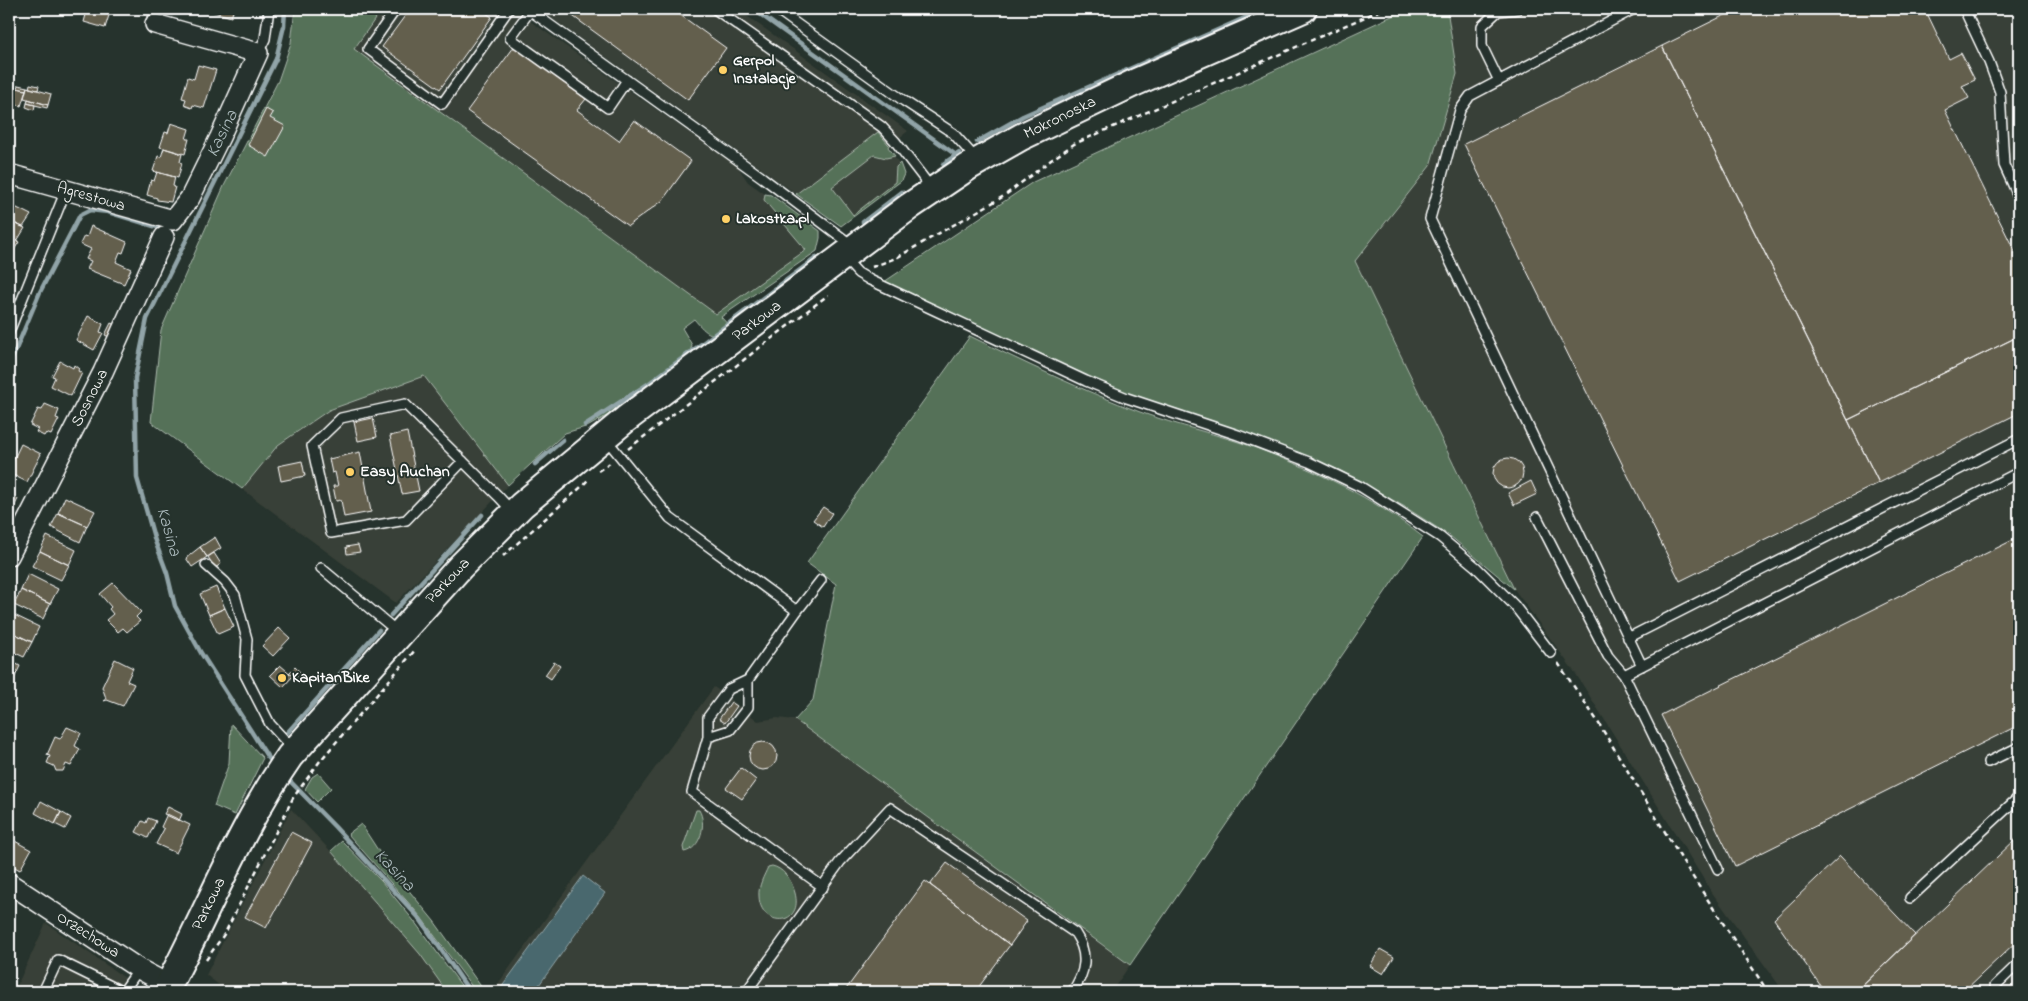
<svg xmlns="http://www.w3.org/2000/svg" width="2028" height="1001" viewBox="0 0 2028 1001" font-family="'Indie Flower',sans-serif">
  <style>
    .built { fill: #394037 }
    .green { fill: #547158; stroke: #aab8ac }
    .water { fill: #48686e; stroke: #91a4a8 }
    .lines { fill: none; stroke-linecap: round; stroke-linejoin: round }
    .stream { stroke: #91a4a8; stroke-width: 4.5 }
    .building { fill: #645e4d; stroke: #fff }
    .lane-casing { stroke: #fff; stroke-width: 12 }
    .street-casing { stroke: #fff; stroke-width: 22 }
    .secondary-casing { stroke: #fff; stroke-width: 30 }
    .path { stroke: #fff; stroke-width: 2.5; stroke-dasharray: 5 4; stroke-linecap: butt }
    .lane { stroke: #26332d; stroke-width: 9 }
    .street { stroke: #26332d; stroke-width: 19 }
    .secondary { stroke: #26332d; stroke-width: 26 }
    .poi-dot { fill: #ffd166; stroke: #26332d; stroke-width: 2 }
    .labels { text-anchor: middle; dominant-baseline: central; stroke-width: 4; stroke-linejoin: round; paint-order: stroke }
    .poi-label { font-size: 16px; font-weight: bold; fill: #fff; stroke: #26332d; text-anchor: start }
    .street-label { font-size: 16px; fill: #fff; stroke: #26332d }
    .water-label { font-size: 18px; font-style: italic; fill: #adbbbe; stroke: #26332d }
  </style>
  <rect width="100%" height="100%" fill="#26332d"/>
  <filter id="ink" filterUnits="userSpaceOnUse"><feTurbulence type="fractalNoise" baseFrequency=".02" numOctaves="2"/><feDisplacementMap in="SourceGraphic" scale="10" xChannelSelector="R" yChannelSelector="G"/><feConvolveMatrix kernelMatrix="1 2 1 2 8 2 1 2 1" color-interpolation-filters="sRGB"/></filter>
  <g filter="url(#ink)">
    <!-- built -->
    <path class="built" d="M382,9h131l225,158 10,15 17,12 -1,6 42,50 -90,64 -363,-265z
      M539,9h198l171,122 -20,16 15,22 1,5 -3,7 -60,45z
      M1447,9h559l13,19 -3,2 3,5v957h-235l-73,-101 -135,-217 -62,-85 -159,-328 75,-95 27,-92z
      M424,376l84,109 -112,118 -154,-114 36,-44 51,-35z
      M714,687l44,34 19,-3 18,2 335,245 -19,27h-619z
      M291,809l48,51 81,94 27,38h-219l-22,-17z
      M46,923l99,69h-131z"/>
    <!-- green -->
    <path class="green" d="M295,9l6,1v-1h81l-28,40 362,265 90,-64 -42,-50 1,-6 6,1 49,36v7l-3,13 -96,66 10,11c-19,12 -24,6 -37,-9l-12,9 10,17 -3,11 -48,40 -52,30 -24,7 -57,52 -84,-109 -95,34 -51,35 -36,44 -91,-67 10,-92 63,-144 54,-105 13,-38z
      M1407,9h40l10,65 -27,92 -75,95 159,328 -64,-53 -45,-29 -66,-37 -59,-23 -110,-36 -99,-38 -165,-82 -22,-9 149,-100z
      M878,132l11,13 -1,2 7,9 -9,2 -12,-3 -42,32 21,28 42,-33 1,-15 4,-4 4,11 -3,7 -60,45 -45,-32z
      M970,336c56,28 112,54 170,76 38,14 78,22 116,36 61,23 116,49 167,89l-293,428 -335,-245 18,-20 23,-116 -29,-21z
      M231,724l32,34 -28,57 -21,-9 15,-43z
      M318,773l13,15 -14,14 -12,-13 7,-12z
      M696,810h3c8,13 2,39 -15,42l-1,-5z
      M361,824l26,40 47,57 51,71h-9l-56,-76 -72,-82z
      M342,841l40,41 32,39 52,71h-19l-27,-38 -89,-103z
      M772,866c10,2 18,12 21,21 16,40 -33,43 -34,9 -1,-10 5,-20 9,-29z"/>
    <!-- water -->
    <path class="water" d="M583,876l22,17 -71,99h-36z"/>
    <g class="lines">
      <!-- stream -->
      <path class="stream" d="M753,9l203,146 3,-2
        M977,142l46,-26 242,-107
        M943,164l13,-9
        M863,222l39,-30
        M9,366l31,-74 40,-77 10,-5 18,2 49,15
        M585,425l63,-41 168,-126
        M535,464l28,-24
        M391,615l91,-100
        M287,733l92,-103
        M274,764l-7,-8 -66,-103 -26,-47 -8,-33 -12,-32 -18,-63 -2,-100 12,-59 129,-260 8,-33 1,-17
        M286,777l49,50 85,92 50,73"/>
    </g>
    <!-- building -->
    <path class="building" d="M86,9h25l-6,19 -21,-6 3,-11z
      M204,9h30l-3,8z
      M410,9h70l12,8 -52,72 -58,-42z
      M563,9h109l54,39 -38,52z
      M1737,9h188l24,50 12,-6 14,27 -13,6 7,12 -24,12 74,150v76l-171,84 -186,-374z
      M1662,46l217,437 -199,98 -216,-437z
      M514,47l72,52 -9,11 42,31 15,-21 57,41 -29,40 -34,25 -161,-115z
      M198,65l18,5 -12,38 -11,-3 -1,3 -8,-3 2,-6 -4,-1 6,-21 6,2z
      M30,84l9,2 -1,4 -9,-2z
      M18,85l9,2 -1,3 -9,-2z
      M9,86l17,4 -5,16 -12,-4z
      M27,87l24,7 -3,11 -24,-7z
      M28,99l20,6 -1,3 -20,-5z
      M27,103l8,2 -1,5 -8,-3z
      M266,109l7,4 -3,5 15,8 -17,31 -20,-12z
      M171,123l18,6 -3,10h3l-4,15 -25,-7 5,-15 3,1z
      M164,148l18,6 -2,8 2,1 -4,15 -25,-7 5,-15 3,1z
      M157,172l18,5 -2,9 2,1 -4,15 -14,-2v-2l-10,-3 4,-15 3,1z
      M9,204l22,11 -8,12 -14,-6z
      M9,221l16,7 -8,13 -8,-3z
      M91,226l36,16 -4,11 -3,-1 -4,10 15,7 -7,15 -37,-15 4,-8 -5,-2 5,-10 -11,-5 4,-8 3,1z
      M9,238l10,4 -8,13 -2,-1z
      M88,316l15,8 -3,8 3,1 -9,17 -18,-10z
      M111,323l8,4 -6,12 -8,-4z
      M2019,336v77l-140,70 -31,-63z
      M60,361l13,7 1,-3 5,4 -1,2 4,2 -11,23 -20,-10 4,-9 -3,-1z
      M45,404l14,6 -3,8 3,1 -8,16 -5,-2 -2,3 -8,-4 2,-3 -8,-4 8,-16 4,1z
      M373,418l4,19 -19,4 -4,-19z
      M407,432l12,59 -17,3 -12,-58z
      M21,444l20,10 -14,28 -18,-9v-4z
      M360,452l11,60 -27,5 -3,-17 -5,1 -3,-15h5l-3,-14 -3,1 -3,-14z
      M1493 473a15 15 0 1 1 30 0a15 15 0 1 1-30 0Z
      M302,461l3,15 -24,5 -3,-15z
      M1531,481l6,13 -23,11 -6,-12z
      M9,491l1,1 -1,3 9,4 -4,8 -4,-2 -1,3z
      M65,497l30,14 -8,15 -29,-13z
      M823,507l9,6 -9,14 -10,-7z
      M58,513l29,13 -7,16 -29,-15z
      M47,536l29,14 -7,15 -29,-14z
      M215,537l6,11 -14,9 -7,-10z
      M2019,537v188l-284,141 -74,-151z
      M358,545l2,7 -13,2 -1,-7z
      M200,547l7,10 -15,10 -6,-9z
      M40,551l29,14 -8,15 -29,-14z
      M214,553l7,11 -6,4 -7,-11z
      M28,574l30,15 -8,15 -29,-14z
      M113,583l28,29 -5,5 4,4 -13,11 -4,-4 -5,4 -12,-12 7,-6 -4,-5 2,-2 -11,-13z
      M216,587l9,21 -16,7 -9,-21z
      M21,590l29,14 -7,15 -29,-14z
      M225,608l9,19 -16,7 -9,-19z
      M10,613l29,14 -7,15 -23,-11z
      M279,628l11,10 -17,18 -11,-10z
      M9,631l23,11 -8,15 -15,-7z
      M115,659l18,9 -6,13 7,3 -11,22 -16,-6 -3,1 2,-3 -4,-11z
      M9,660l11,6 -7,15 -4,-2z
      M554,662l6,4 -9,13 -6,-4z
      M280,665l13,11 -10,11 -13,-12z
      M295,667l5,5 -5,6 -6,-5z
      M9,679l4,2 -4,9z
      M731,702l6,4 -12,17 -6,-4z
      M67,727l14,6 -6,13 5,3 -9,17 -5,-2 -3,7h-7l-2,-5 -7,-3 3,-7 -3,-1 8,-18 5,2z
      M749 756a14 14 0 1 1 28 0a14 14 0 1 1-28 0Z
      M741,768l15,12 -14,19 -16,-11z
      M41,801l20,11 -6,12 -20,-11z
      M168,807l14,7 -3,7 -15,-7z
      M61,812l10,6 -6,11 -10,-5z
      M167,814l23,11 -14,28 -20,-9 8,-15 -3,-2z
      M148,818l8,3 -8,17 -12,-6 6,-11 4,2z
      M291,832l21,11 -46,85 -21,-11z
      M2019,836v103l-56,53h-107z
      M13,840l18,10 -11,20 -11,-6v-19l1,1z
      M1840,856l75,79 -59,57h-31l-51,-73z
      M947,863l80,58 -17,24 -80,-60z
      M925,881l85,64 -35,47h-131z
      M1380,949l14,8 -11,17 -13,-8z
      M1192,985l3,7h-8z"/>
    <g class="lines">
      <defs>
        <path id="lane" d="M396,9l-28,40 74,55 67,-95
          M528,9l235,169 90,68
          M715,9l167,118 13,14 37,48
          M776,9l128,92 49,32 24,27
          M1634,9l-164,87 -10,14 -30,109 212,447
          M1964,9l25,53 11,30 4,73 15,33
          M530,11l-20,27 98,70 19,-28
          M258,53l7,-14 4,-30
          M1499,81l-17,-35v-20l16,-15 20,-2
          M845,259l13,14 12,7 216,101 41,17 111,37 71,27 52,25 79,50 36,30 38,38 37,48
          M9,332l57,-142
          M606,439l64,79 127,93
          M463,461l-57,59 -75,13 -19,-87 29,-28 64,-14 93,92 14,15
          M1537,517l71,139 16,19
          M206,565l19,17 10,13 12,44 -2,36 25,49 23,25
          M321,568l78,65
          M821,580l-24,31 -49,69 -19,9 -21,28v20l-16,55 131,95
          M1628,638l391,-199
          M708,737l22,-7 18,-23v-27
          M1988,762l31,-15
          M1718,869l-94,-194 395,-203
          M1910,898l109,-101
          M1995,986l24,-23
          M43,992l15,-32 65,32 16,-23
          M746,992l94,-130 50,-54 185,125c14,21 11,39 -3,59"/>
        <path id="street" d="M9,174l164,46 17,-22 30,-61 38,-84 -103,-29
          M9,556l94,-184 61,-135
          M9,883l130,86 30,16"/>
        <path id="secondary" d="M165,992c42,-78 74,-163 125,-236l170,-189 62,-62 104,-86 284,-213 58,-39 53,-30 115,-55 167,-73"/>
      </defs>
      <!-- lane casing -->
      <use href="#lane" class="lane-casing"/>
      <!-- street casing -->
      <use href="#street" class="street-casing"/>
      <!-- secondary casing -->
      <use href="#secondary" class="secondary-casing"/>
      <!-- path -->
      <path class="path" d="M872,267l24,-9 108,-62 47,-36 23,-16 309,-135
        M628,449l200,-154
        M598,471l12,-8
        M503,556l77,-68 10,-10
        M1558,663l38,56 91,149 81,124
        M206,960l19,-27 68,-135 27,-37 96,-112"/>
      <!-- lane -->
      <use href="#lane" class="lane"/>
      <!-- street -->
      <use href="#street" class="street"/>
      <!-- secondary -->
      <use href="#secondary" class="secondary"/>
    </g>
  </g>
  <!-- markers -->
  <g class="poi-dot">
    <circle cx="723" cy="70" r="5"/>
    <circle cx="726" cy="219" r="5"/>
    <circle cx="350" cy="472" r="5"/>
    <circle cx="282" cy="678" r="5"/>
  </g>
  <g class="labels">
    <!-- poi labels -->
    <g class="poi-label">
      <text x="733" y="61">Gerpol<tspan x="733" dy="18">Instalacje</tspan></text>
      <text x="736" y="219">Lakostka.pl</text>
      <text x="360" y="472">Easy Auchan</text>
      <text x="292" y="678">KapitanBike</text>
    </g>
    <!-- street labels -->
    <g class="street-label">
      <text transform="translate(1060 118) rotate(-26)">Mokronoska</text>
      <text transform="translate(91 197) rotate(16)">Agrestowa</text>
      <text transform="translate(757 321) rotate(-37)">Parkowa</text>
      <text transform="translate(90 398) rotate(-63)">Sosnowa</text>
      <text transform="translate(448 581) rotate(-47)">Parkowa</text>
      <text transform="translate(209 904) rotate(-64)">Parkowa</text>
      <text transform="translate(88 935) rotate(33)">Orzechowa</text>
    </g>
    <!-- water labels -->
    <g class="water-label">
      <text transform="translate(223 134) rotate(-64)">Kasina</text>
      <text transform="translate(168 532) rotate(74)">Kasina</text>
      <text transform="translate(394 871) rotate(47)">Kasina</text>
    </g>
  </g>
  <!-- margin -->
  <rect width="2028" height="1001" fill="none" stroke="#26332d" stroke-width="30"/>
  <rect x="15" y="15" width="1998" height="971" fill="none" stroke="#fff" stroke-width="2" filter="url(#ink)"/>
</svg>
